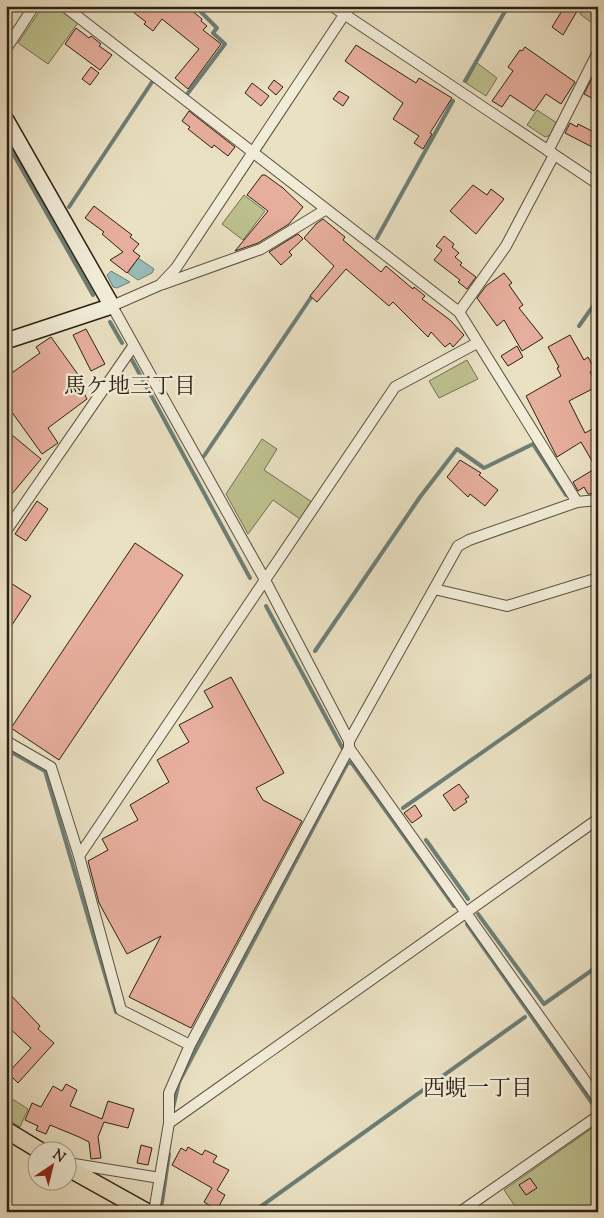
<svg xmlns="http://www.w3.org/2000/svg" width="604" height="1218" viewBox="0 0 604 1218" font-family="'Sorts Mill Goudy','Noto Serif JP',serif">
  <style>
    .green { fill: #bdc18f; stroke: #757051 }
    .water { fill: #98bcb8; stroke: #6d7e76 }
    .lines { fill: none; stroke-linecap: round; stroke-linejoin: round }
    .stream { stroke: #6d7e76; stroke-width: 4 }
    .building { fill: #e7ae9d; stroke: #2d2013 }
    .street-casing { stroke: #5c503f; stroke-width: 12 }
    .secondary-casing { stroke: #2d2013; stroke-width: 18 }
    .primary-casing { stroke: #2d2013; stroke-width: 19 }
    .street { stroke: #f1ecd8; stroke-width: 10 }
    .secondary { stroke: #f1ecd8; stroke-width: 15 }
    .primary { stroke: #eae1c3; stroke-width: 16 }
    .labels { text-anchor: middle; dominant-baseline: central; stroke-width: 5; stroke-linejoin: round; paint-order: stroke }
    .neighbourhood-label { font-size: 22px; fill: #2d2013; stroke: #f1ecd8 }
  </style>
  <rect width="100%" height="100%" fill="#eae1c3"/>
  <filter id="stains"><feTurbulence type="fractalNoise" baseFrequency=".004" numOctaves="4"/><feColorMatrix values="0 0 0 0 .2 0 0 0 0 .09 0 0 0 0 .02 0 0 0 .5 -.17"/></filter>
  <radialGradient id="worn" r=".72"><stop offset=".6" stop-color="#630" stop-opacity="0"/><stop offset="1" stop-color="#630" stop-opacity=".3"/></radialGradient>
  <!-- green -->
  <path class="green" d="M43,6h11l24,17 -30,41 -30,-21z
    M585,6h13v21l-18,-13z
    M477,63l20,15 -11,18 -20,-13z
    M537,110l20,13 -6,12 -6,2 -18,-12z
    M244,195l21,16 -22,29 -21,-16z
    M467,360l11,19 -39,19 -10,-17z
    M262,439l15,10 -13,21 48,32 -12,17 -27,-19 -25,34 -22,-40z
    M6,1095l22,14 -8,18 -14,-9z
    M598,1124v88h-79l-15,-22z"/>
  <!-- water -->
  <path class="water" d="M138,258l16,11 -2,4 -14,7 -10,-7z
    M111,271l19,11 -13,6 -4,-1 -6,-12z"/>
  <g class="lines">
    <!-- stream -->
    <path class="stream" d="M465,81l43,-75
      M188,93l37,-49 -12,-11 4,-5 -19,-19 2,-3
      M6,141l87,154
      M69,207l83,-125
      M377,238l76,-137
      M110,322l12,21
      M579,326l19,-27
      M132,360l118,218
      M204,456l110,-163
      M266,606l77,143
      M315,651l105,-154 37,-48 27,19 49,-24 33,51
      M6,749l39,22 71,241
      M403,808l195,-137
      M426,840l42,59
      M478,914l66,90 54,-38
      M467,924l125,179
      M173,1108l6,-26 168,-318 4,-2 103,144
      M162,1203l7,-49
      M253,1212l272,-195"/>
  </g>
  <!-- building -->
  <path class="building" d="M138,6h48l16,13 -1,2 6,5 -4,4 18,14 -33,45 -13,-11 24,-29 -37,-30 -9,12 -9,-7 2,-2 -13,-10z
    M565,6h15l-17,29 -11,-8z
    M76,28l13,10 2,-2 10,8 -2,2 13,9 -12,15 -35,-26z
    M356,45l60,38 3,-5 33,20 -22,35 2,1 -9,15 -9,-6 5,-7 -26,-17 10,-16 -58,-42z
    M525,47l50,35 -14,22 -15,-10 -12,17 -24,-16 -8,12 -10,-6 21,-30 -5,-4 12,-17 2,1z
    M91,67l8,6 -9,12 -8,-6z
    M597,68h1v33l-14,-7z
    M274,80l9,7 -7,8 -8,-7z
    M252,83l17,13 -8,10 -16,-13z
    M339,91l10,6 -6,9 -10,-7z
    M189,111l46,36 -7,9 -14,-11 -2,3 -24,-19 2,-2 -8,-6z
    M570,123l7,4 1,-3 20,10v16l-33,-17z
    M262,175h3l18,13 20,19 -14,17 -31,19 -23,8 33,-40 -21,-16z
    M473,185l14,10 4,-6 13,10 -28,35 -26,-23z
    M94,206l38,29 -2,2 9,7 -6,7 7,5 -13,17 -17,-13 13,-8 -21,-18 2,-2 -19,-14z
    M323,219l22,18 -2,3 38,32 5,-6 27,23 1,-2 11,9 -3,3 28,21 14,15 -11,12 -3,-4 -5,4 -14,-15 -3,5 -35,-35 -4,4 -43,-37 -29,33 -7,-6 24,-30 -30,-28 12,-14z
    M298,234l5,5 -14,13 3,3 -11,10 -12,-13z
    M444,236l10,8 -2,3 7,6 -4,4 7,6 -2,2 16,12 -9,12 -9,-7 2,-2 -26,-20 8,-10 -6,-4z
    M504,273l8,10 -3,2 14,20 -4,3 24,30 -21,13 -18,-31 -7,6 -20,-28 9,-12z
    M86,329l19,35 -14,7 -18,-36z
    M570,335l14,25 4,-3 7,13 -5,2 8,14 -29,15 16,32 13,-7v64l-7,4h-3l-4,-7 -6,4 -5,-9 23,-14 -15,-26 -24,15 -31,-61 35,-20 -4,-8 2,-1 -11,-20z
    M51,337l36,50 -5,2 5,10 -39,29 10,15 -16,11 -36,-50v-27l34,-24 -4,-6z
    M517,346l6,11 -15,9 -7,-10z
    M6,430l35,29 -35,42z
    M460,460l21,13 -2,2 19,15 -13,16 -15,-12 -2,3 -21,-20z
    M37,501l11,8 -22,32 -11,-7z
    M135,543l48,32 -124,185 -48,-32z
    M6,580l25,16 -25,38z
    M231,677l53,96 -28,15 7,12 39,21 -111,207 -62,-31 32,-61 -34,18 -28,-51 -11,-42 20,-11 -6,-11 36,-19 -8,-15 39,-23 -12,-22 32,-18 -10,-17 34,-18 -9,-16z
    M459,784l10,13 -4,2 2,3 -13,9 -11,-16z
    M415,805l7,11 -10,7 -8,-10z
    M6,990l34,36 -2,3 16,14 -36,40 -10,-10 23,-25 -25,-23z
    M66,1084l11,6 -7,16 32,13 6,-18 26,8 -6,19 -24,-6 -6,15 3,21 -10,1 -2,-17 -10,-5 -29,-12 -4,9 -10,-4 2,-4 -13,-6 7,-17 9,4 12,-21 9,5z
    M141,1145l11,3 -4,17 -11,-2z
    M188,1147l14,8 3,-5 12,6 -4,6 16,8 -12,20 8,5 -8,15 -13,-8 8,-14 -40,-23 9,-17 5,3z
    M530,1178l7,10 -11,7 -7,-10z"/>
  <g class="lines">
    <defs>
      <path id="street" d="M64,6l395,306 118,190 21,-2
        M332,6l266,178
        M6,49l28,-43
        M548,151l50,-99
        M163,284l98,-35 64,-39
        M459,312l47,-66 48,-91
        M6,531l128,-186
        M434,589l73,17 91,-28
        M6,741l45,26 28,89 42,154 69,35
        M349,741l109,-195 11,-6 108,-38
        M349,748l249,351
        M79,856l316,-469 82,-44
        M169,1123l429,-304
        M68,1163l92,15
        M154,1212l15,-89v-30l21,-48 159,-297v-7l-84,-161 -153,-274 48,-21 16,-17 174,-262
        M460,1212l138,-96"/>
      <path id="secondary" d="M6,120l106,186 -106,35"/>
      <path id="primary" d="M6,1130l33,20
        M68,1168l79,44"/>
    </defs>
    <!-- street casing -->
    <use href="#street" class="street-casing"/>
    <!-- secondary casing -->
    <use href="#secondary" class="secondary-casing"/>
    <!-- primary casing -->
    <use href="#primary" class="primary-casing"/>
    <!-- street -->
    <use href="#street" class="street"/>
    <!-- secondary -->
    <use href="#secondary" class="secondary"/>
    <!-- primary -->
    <use href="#primary" class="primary"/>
  </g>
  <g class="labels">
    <!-- neighbourhood labels -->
    <g class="neighbourhood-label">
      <text x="130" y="388">馬ケ地三丁目</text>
      <text x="478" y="1090">西蜆一丁目</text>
    </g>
  </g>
  <!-- margin -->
  <rect width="604" height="1218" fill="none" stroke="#eae1c3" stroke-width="25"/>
  <rect x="8" y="8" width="589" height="1203" fill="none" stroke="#2d2013" stroke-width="2.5"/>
  <rect x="12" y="12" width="579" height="1193" fill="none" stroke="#2d2013"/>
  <!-- north arrow -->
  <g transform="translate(52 1166) rotate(35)"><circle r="24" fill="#f1ecd8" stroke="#a39a89"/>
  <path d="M0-4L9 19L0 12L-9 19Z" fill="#8f2418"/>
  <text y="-8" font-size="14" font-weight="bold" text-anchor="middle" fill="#2d2013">N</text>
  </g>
  <rect width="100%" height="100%" filter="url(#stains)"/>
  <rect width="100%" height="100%" fill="url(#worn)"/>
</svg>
